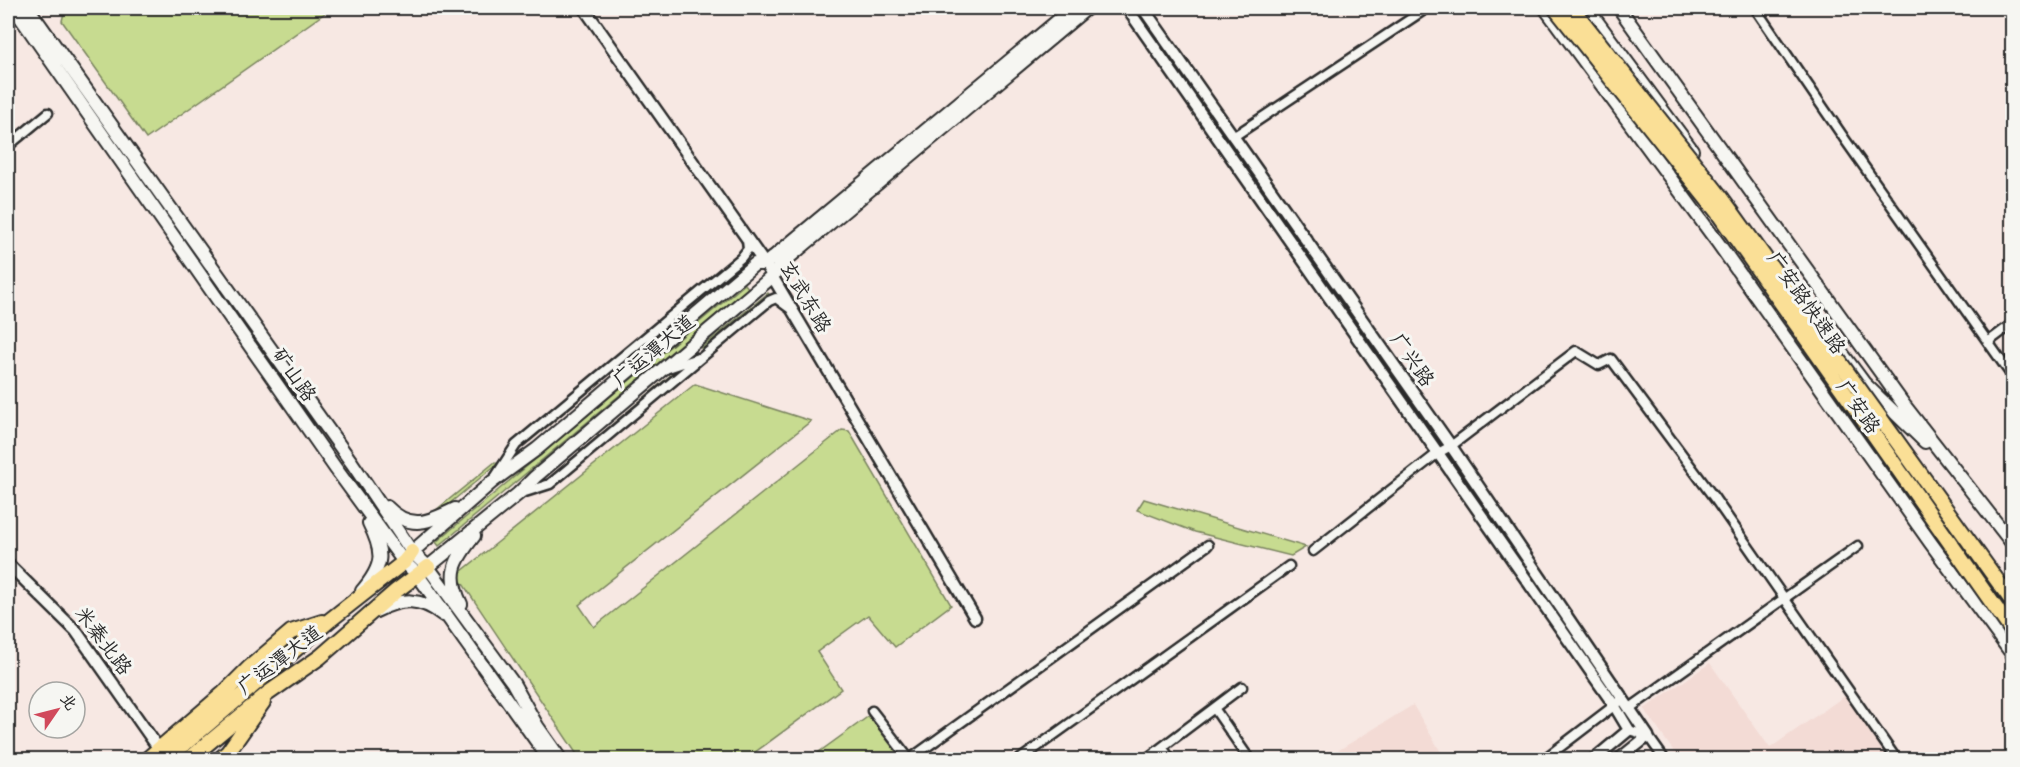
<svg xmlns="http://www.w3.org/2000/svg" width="2020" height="767" viewBox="0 0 2020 767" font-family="'Architects Daughter','LXGW WenKai TC',sans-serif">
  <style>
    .built { fill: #f3dbd5 }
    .green { fill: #c7db90; stroke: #79835e; stroke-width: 1.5 }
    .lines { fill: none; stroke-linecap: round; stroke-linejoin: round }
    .minor-casing { stroke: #2b2b2b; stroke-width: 13 }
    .tertiary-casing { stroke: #2b2b2b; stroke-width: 15 }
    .secondary-casing { stroke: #2b2b2b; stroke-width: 16 }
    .primary-casing { stroke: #2b2b2b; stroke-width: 18 }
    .minor { stroke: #f6f6f2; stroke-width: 8 }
    .tertiary { stroke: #f6f6f2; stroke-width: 10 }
    .secondary { stroke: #f6f6f2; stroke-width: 12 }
    .primary { stroke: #fadf96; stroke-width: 14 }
    .trunk-bridge-casing { stroke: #2b2b2b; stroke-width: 18; stroke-linecap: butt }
    .trunk-bridge { stroke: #fadf96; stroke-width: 14 }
    .labels { text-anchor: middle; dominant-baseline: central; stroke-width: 6; stroke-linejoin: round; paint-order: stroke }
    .street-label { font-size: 20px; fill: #2b2b2b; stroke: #f6f6f2 }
  </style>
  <rect width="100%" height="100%" fill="#f7e8e3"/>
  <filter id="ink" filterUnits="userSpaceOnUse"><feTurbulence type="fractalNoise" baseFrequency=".0167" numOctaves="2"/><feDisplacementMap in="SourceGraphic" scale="12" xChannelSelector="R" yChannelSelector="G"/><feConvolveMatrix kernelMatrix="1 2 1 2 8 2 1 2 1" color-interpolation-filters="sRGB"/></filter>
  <g filter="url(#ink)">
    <!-- built -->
    <path class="built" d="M1710,663l60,85 76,-53 45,64h-212l-35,-50z
      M1413,705l32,54h-121z"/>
    <!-- green -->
    <path class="green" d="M65,8h267l-186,131 -84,-118z
      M745,284l3,4 -309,258 -3,-4z
      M768,293l3,4 -67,55 -3,-4z
      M656,332l2,2 -128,107 -2,-2z
      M679,368l2,3 -123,103 -2,-2z
      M695,384l116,37 -232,184 15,22 248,-197 7,1 102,174 -56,42 -27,-32 -51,37 24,37 -87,64 4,6h-178l-123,-184z
      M495,462l2,2 -60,50 -2,-3z
      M1144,499l162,48 -15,9 -96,-24 -58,-22z
      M873,713l37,47h-102z"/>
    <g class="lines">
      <defs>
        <path id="minor" d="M1755,8l91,133 166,235
          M1233,137l194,-129
          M8,146l40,-33
          M1988,342l24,-18
          M668,368l30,-10
          M496,476l20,-31 225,-187 7,-9 -1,-9
          M522,493l28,-9 219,-183 7,-3 12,9
          M1313,551l125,-98 13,-7 125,-95 23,14 12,-6 104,140 182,261
          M1214,708l36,52
          M1630,708l228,-162
          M872,711l38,49
          M1629,730l19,6 17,24
          M1162,747l9,13
          M910,759l298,-214
          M1019,760l270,-194
          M1145,760l97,-73
          M1543,760l76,-58"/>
        <path id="tertiary" d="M584,8l181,256 210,354
          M1127,8l487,697 15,25 -36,30
          M1143,8l308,438 197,290 -30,24
          M8,564l68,67 83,118"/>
        <path id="secondary" d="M14,8l322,461 68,93 13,12 133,186
          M28,8l324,455 60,89 16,15 85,116 24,43 24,34
          M1545,8l173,235 212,299 82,112
          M1587,8l105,142
          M1619,8l285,397 108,138
          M1816,318l48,65 61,59
          M387,507c23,24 42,15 68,2
          M412,552l80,-70 45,-33 218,-185h10l308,-256
          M428,567l90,-73 17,-17 238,-201 7,-11 307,-257
          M362,591c22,-26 22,-38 7,-68
          M461,604c-15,-30 -6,-44 13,-68
          M376,611c26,-13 44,-14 67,4"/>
        <path id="primary" d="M146,760l78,-67 26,-26 41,-35 31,-10
          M166,760l164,-140 74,-58 8,-10
          M188,760l79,-66 53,-37 76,-66 32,-24
          M219,760l9,-8 35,-50"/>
      </defs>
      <!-- minor casing -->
      <use href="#minor" class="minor-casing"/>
      <!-- tertiary casing -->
      <use href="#tertiary" class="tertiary-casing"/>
      <!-- secondary casing -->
      <use href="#secondary" class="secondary-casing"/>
      <!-- primary casing -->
      <use href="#primary" class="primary-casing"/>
      <!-- minor -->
      <use href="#minor" class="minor"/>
      <!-- tertiary -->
      <use href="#tertiary" class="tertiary"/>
      <!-- secondary -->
      <use href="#secondary" class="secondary"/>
      <!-- primary -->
      <use href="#primary" class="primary"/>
      <defs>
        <path id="trunk-bridge" d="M1555,8l163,205 294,418
          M1572,8l149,189 291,404"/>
      </defs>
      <!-- trunk-bridge casing -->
      <use href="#trunk-bridge" class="trunk-bridge-casing"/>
      <!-- trunk-bridge -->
      <use href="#trunk-bridge" class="trunk-bridge"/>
    </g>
  </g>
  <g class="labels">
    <!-- street labels -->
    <g class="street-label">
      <text transform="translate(805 297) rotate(59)">玄武东路</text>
      <text transform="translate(1806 303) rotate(55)">广安路快速路</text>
      <text transform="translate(654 351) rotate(-40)">广运潭大道</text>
      <text transform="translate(1412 360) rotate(55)">广兴路</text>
      <text transform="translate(294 375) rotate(55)">矿山路</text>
      <text transform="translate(1858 407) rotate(55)">广安路</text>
      <text transform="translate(103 641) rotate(53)">米秦北路</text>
      <text transform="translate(280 660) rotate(-37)">广运潭大道</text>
    </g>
  </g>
  <!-- margin -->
  <rect width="2020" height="767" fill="none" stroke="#f6f6f2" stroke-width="30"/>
  <rect x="15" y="15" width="1990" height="737" fill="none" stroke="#2b2b2b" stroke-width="2" filter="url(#ink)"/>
  <!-- north arrow -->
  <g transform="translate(57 710) rotate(55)"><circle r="28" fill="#f6f6f2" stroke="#a5a5a2" stroke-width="1.5"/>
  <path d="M0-4.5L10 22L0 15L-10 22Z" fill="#d1495b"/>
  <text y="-9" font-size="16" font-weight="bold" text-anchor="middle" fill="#2b2b2b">北</text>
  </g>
</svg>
